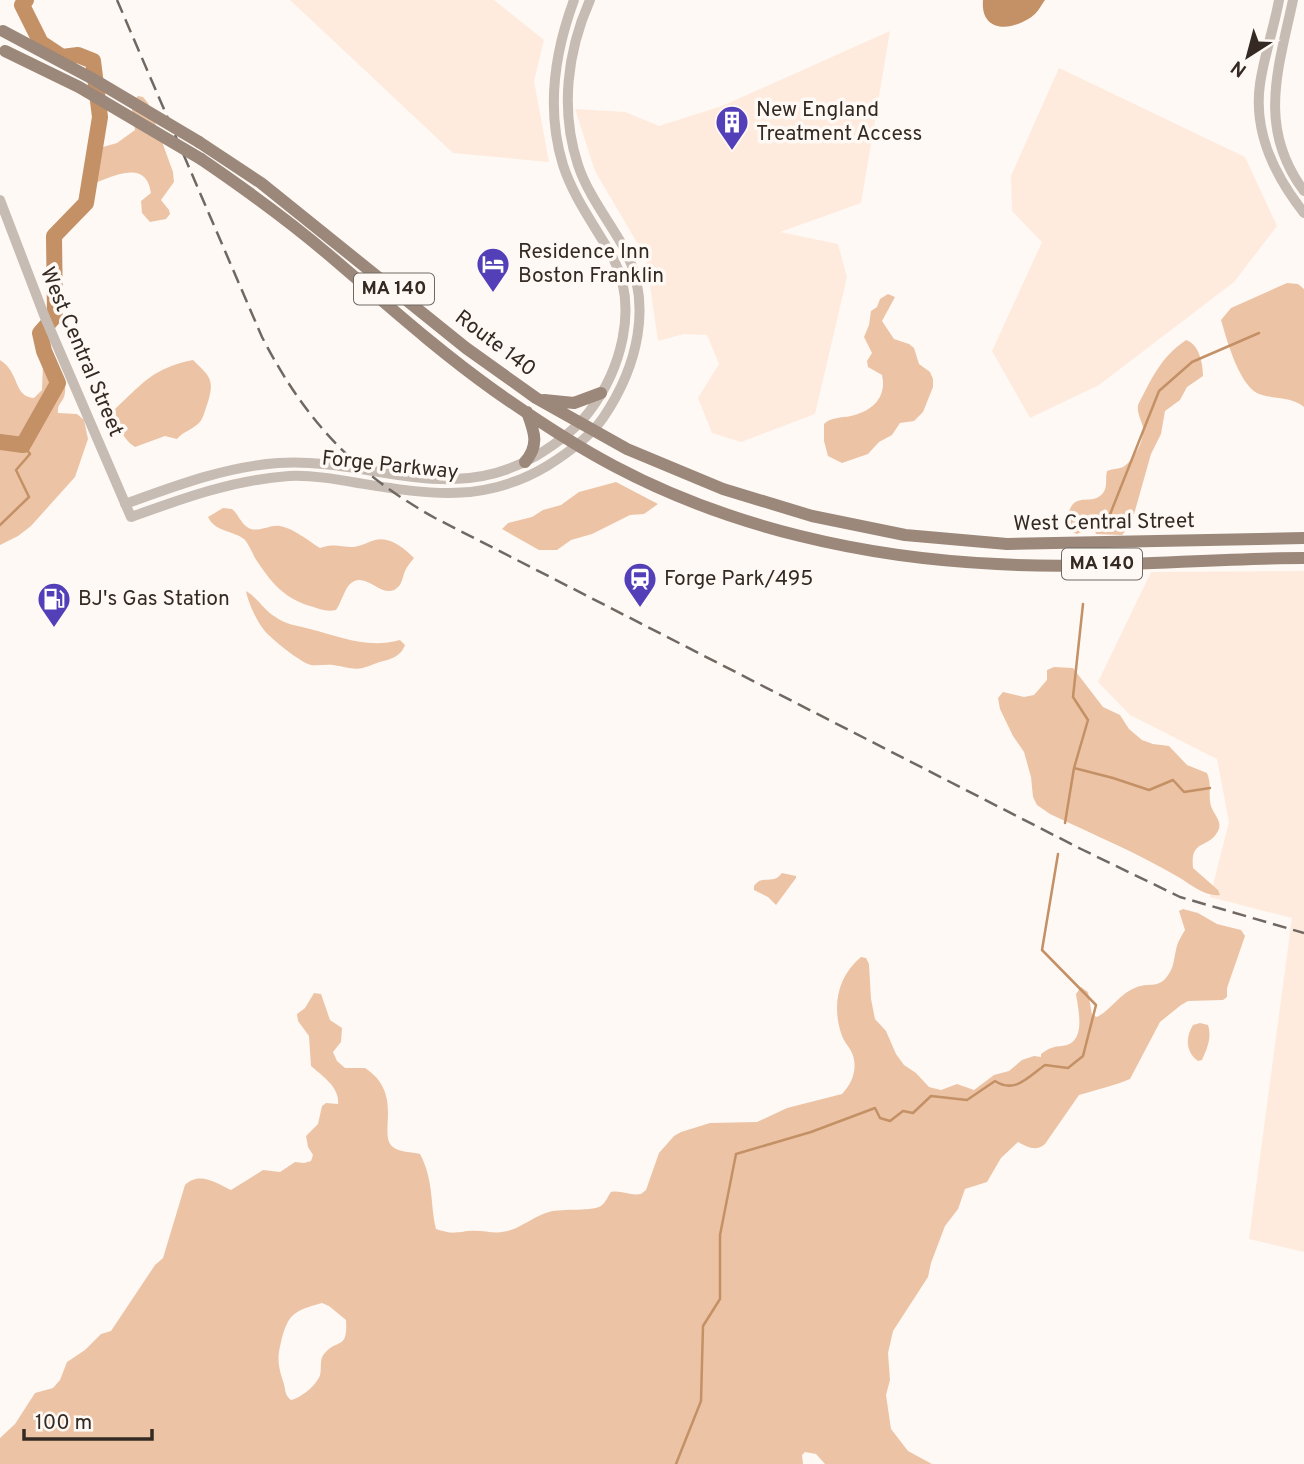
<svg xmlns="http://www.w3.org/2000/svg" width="1304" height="1464" viewBox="0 0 1304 1464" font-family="Overpass,sans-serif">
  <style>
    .built { fill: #feebdd }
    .green { fill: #ecc4a5; fill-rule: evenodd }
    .water { fill: #c49066 }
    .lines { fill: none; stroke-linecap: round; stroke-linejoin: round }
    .stream { stroke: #c49066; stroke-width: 2.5 }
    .river { stroke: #c49066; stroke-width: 16 }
    .tertiary { stroke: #c7bcb4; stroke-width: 10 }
    .primary { stroke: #9b887a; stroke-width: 12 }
    .rail { stroke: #716862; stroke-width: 2.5; stroke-dasharray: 14 7; stroke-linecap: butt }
    .primary-bridge { stroke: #9b887a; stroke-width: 12 }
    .labels { text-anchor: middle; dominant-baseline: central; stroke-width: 7; stroke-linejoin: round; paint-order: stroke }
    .shield { fill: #fef9f5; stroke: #716862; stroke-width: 2 }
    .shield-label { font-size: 19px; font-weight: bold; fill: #342a23 }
    .poi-label { font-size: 21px; fill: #342a23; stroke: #fef9f5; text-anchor: start }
    .street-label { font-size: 21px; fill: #342a23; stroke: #fef9f5 }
  </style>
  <rect width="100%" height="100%" fill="#fef9f5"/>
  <!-- built -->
  <path class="built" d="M290,0h204l50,40 -10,41 15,81 -96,-9z
    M890,31l-29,172 -81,29 58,12 9,33 -32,137 -74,28 -29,-9 -14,-35 21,-34 -12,-29 -23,-1 -26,7 -12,-83 -51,-87 -20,-62 50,3 34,14 63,-20z
    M1059,68l186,89 32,69 -43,56 -135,103 -69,33 -38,-67 50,-109 -30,-31 -1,-35z
    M1304,571v681l-55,-13 43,-321 -82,-21 19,-75 -12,-63 -87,-44 -32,-33 53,-110z"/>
  <!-- green -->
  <path class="green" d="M138,96l5,1 5,6 25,69 1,10 -13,18 8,10 1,4 -4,5 -16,3 -8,-9 -1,-12 10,-8c-5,-37 -43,-14 -64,-7l9,-37 21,-6 18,-13 -4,-27z
    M1287,283l11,1 6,5v118c-12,-10 -27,-8 -42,-12 -22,-5 -35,-55 -41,-75l10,-12z
    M888,294l7,3 -13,24 12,18 15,5 5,4 5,16 11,8 3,7v8l-10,25 -9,9 -14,2 -8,12 -13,7 -11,12 -26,9 -14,-7 -4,-15v-17c7,-7 17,-6 27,-8 22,-5 36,-19 31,-41l-14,-8 -1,-6 5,-8 -8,-16 5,-12 2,-14 6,-4 3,-8z
    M1186,340c13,4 17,23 17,36l-16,11 -7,13 -15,11 -4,23 -10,20 -20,71 -9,10 -26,-1 -1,-3 -5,-3 -13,6 -6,-2 -5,-7c5,-40 24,-16 37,-32 5,-6 2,-15 4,-22 5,-2 11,-2 16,-4 11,-6 22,-28 20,-40 -2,-8 -6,-13 -5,-22 14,-27 22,-47 48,-65z
    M52,352c6,14 17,30 12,45 -3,7 -7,8 -6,16l19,1 7,6 4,19 -13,38 -44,49 -13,10 -18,9v-185c20,12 13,37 34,38l8,-8 1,-27z
    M193,360c16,16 22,18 15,42 -3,7 -4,16 -9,21 -7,7 -15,8 -22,16l-12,-3 -30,11c-13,-8 -18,-23 -20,-38 28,-26 38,-41 78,-49z
    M616,482l42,22 -14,10 -14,1 -38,19 -21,6 -14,10h-18l-37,-21 6,-6 24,-6 11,-7 18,-5 18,-13z
    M223,508l9,1c6,5 9,14 15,18 10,7 23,-3 33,-1 15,3 27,14 40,22 15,-5 19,-1 34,-1 7,-1 14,-5 21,-7 15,-4 29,8 39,18 -3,4 -7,8 -9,13 -2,5 -3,12 -6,15 -15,18 -34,-19 -50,-1 -5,6 -8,18 -13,25 -10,2 -16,-1 -26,-4 -27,-8 -40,-25 -55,-48 -3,-6 -7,-15 -11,-19 -12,-9 -29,-7 -36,-22z
    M246,591c11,6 18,19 28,25 12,9 22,9 36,13 31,8 57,20 90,11l5,5c-6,15 -18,14 -31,19 -19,8 -21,4 -41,1 -7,-1 -15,1 -22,0 -10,-2 -41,-27 -47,-35 -8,-10 -16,-28 -18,-39z
    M1054,667l19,1 30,39 17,8 9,14 13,11 11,4 16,2 18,19 20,8c5,11 1,22 4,33 3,9 12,16 7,25 -10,19 -28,7 -25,37l25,22 2,5c-14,2 -29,-10 -40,-17 -42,-25 -86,-43 -130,-64l-13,-9 -4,-8 -2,-20 -7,-25 -11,-16 -13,-27 -2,-11 5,-6 21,5 10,-2 13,-15v-10z
    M782,873l14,3v2l-20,27 -8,-8 -14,-7v-4c7,-9 11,-5 20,-7 4,-1 6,-4 8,-6z
    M1183,909l15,4 19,11 24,6 4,6 -18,52v9l-4,3 -35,1 -7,4 -21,17 -30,57c-16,7 -35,11 -51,16l-34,49c-9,8 -18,3 -27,-2l-17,16 -14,24 -22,7 -7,20 -13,17 -14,37 -3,14 -35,54 -5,22 2,27 -4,15 5,34 17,22 24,13h-107l-9,-10 -11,-2 -3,3 1,9h-803v-26l15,-14 20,-31 18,-5 7,-8 7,-18 18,-12 16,-16 10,-3 44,-66 8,-7 22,-73c15,-14 31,-2 46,5l32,-20 17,2 15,-10 9,1 7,-2 2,-6 -5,-8 -2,-11 12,-12 4,-18 4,-3 12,1c2,-17 -16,-28 -27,-38l-2,-30 -11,-15 -1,-7 8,-6 9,-15 7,1 9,26 12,8 -1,14 -8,10 4,9 8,7h20c40,26 12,67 28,79 6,5 19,5 27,7 14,26 10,50 16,75 16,5 16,4 32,2 20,-2 30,7 52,-5 10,-5 18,-11 29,-14 13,-4 46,0 53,-7 4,-3 6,-9 9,-13 11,-2 19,4 30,2l5,-4 13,-37 15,-17 7,-4 29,-9 47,-1 30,-14 55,-14c11,-11 16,-27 10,-41 -3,-7 -9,-12 -11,-20 -9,-28 -3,-57 20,-76l5,1 3,6 2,35 4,20 11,12 10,23 8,11 12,8 13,14 12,3 16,-6 17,6 20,-15 15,-4 13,-11 12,-4 7,1v-3c10,-8 15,-7 26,-9 19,-6 11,-37 9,-51l5,-7 7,5 4,23 5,2c15,-8 23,-24 40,-30 13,-5 23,3 33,-15 4,-7 4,-14 6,-22 1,-7 5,-13 9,-20l-6,-19zM322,1303l7,3 17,14c2,31 -9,18 -22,34 -5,6 -2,14 -4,21 -3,10 -19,23 -29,25 -7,-5 -5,-11 -8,-19 -5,-16 -6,-23 -2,-39 7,-28 12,-31 41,-39z
    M1200,1023l8,2c4,13 -1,24 -6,35l-4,1c-12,-9 -13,-23 -5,-36z"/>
  <!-- water -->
  <path class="water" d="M983,0h62c-3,4 -6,10 -10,14 -19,17 -55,21 -52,-14z"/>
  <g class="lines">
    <!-- stream -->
    <path class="stream" d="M0,525l29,-28 -13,-27 14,-16 -7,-9
      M1105,527l54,-136 33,-29 67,-29
      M1074,768l39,10 36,12 24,-10 11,12 26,-4
      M1065,823l9,-55 14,-48 -15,-23 10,-93
      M676,1464l25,-63 2,-75 17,-27v-64l16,-81 75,-22 64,-24 5,10 10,3 13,-10 10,2 18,-17 36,4 28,-19c20,13 33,-4 50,-16l23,3 15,-12 13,-51 -54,-55 16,-96"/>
    <!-- river -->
    <path class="river" d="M0,442l23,3 35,-62 -14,-32 -4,-18 15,-17 -1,-80 32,-33 14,-86 -7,-56 -15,-6 -16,2 -21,-14 -19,-38 4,-5"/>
    <!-- tertiary -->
    <path class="tertiary" d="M1279,0c-5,28 -15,56 -19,84 -7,49 15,92 44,129
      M1293,0c-15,70 -36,128 11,191
      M0,200l44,115 87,202c53,-19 102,-37 158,-41 23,-1 46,3 69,7 69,11 126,21 189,-17 21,-13 42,-28 56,-48 34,-50 51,-114 21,-170 -15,-27 -36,-53 -46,-83 -18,-55 -11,-113 12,-165
      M125,504c50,-18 99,-37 153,-41 91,-6 170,44 258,-7 20,-12 39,-26 53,-44 32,-42 50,-105 24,-154 -17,-31 -39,-59 -50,-93 -17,-55 -9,-111 11,-165"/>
    <!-- primary -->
    <path class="primary" d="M199,142l62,41 205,165 70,50 91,51 96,40 89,27 93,19 102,9 297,-6
      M201,159c44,30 87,61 128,96 54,46 107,94 166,136 37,26 79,54 119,75 117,62 252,92 383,98 103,6 205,-6 307,-6
      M544,400l30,3 27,-10
      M525,462c15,-17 9,-31 2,-50"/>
    <!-- rail -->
    <path class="rail" d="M117,0l145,337c43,83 91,135 173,181l646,331 99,48 124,36"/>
    <!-- primary-bridge -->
    <path class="primary-bridge" d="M3,31l90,48 106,63
      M5,51l74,36 122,72"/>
  </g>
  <!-- icons -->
  <defs>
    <symbol id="building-pin" viewBox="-11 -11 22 30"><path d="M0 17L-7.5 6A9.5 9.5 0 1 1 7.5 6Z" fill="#533fb7" stroke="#fef9f5"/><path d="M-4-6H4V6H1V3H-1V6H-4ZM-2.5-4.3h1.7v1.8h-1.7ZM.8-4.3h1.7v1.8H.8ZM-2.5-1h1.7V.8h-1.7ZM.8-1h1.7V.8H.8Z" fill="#fff"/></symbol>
    <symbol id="hotel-pin" viewBox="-11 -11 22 30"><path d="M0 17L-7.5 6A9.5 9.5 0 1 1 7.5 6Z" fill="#533fb7" stroke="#fef9f5"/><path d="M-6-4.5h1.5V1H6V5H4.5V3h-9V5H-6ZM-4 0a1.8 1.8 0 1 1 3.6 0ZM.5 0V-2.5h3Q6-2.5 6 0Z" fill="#fff"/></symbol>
    <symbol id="station-pin" viewBox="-11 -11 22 30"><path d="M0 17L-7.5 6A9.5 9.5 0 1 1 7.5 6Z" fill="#533fb7" stroke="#fef9f5"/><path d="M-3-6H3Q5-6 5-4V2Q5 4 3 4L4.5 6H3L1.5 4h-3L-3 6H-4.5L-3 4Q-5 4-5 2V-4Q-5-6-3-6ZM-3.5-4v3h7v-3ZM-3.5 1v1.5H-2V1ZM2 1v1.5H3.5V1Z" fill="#fff"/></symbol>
    <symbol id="fuel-pin" viewBox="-11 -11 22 30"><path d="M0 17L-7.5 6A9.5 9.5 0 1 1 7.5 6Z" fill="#533fb7" stroke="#fef9f5"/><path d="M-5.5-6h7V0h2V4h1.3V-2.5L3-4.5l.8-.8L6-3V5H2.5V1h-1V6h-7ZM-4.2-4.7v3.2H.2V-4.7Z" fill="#fff"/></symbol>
  </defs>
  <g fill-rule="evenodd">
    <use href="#building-pin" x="713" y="103" width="38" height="52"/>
    <use href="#hotel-pin" x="474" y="245" width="38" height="52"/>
    <use href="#station-pin" x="621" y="560" width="38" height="52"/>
    <use href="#fuel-pin" x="35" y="580" width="38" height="52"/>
  </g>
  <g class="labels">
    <!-- shield labels -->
    <g class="shield">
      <rect x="354" y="273.5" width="80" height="31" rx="5"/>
      <rect x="1062" y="548.5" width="80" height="31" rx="5"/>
    </g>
    <g class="shield-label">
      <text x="394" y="289">MA 140</text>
      <text x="1102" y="564">MA 140</text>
    </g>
    <!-- poi labels -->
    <g class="poi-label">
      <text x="756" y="110">New England<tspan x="756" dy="24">Treatment Access</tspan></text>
      <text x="518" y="252">Residence Inn<tspan x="518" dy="24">Boston Franklin</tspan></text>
      <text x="664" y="579">Forge Park/495</text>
      <text x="78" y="599">BJ's Gas Station</text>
    </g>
    <!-- street labels -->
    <g class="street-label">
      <text transform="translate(495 344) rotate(37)">Route 140</text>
      <text transform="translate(81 352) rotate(67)">West Central Street</text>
      <text transform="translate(390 466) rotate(6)">Forge Parkway</text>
      <text transform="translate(1104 523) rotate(-1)">West Central Street</text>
    </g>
  </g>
  <!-- north arrow -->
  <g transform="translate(1248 56) rotate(216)" stroke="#fef9f5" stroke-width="5" paint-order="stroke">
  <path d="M0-5L12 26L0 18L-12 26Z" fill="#342a23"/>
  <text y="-10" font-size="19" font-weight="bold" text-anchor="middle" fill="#342a23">N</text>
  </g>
  <!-- scale -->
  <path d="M24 1429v10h128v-10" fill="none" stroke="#342a23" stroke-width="3.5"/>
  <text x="35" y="1429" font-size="21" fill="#342a23" stroke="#fef9f5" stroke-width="5" paint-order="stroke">100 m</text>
</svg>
